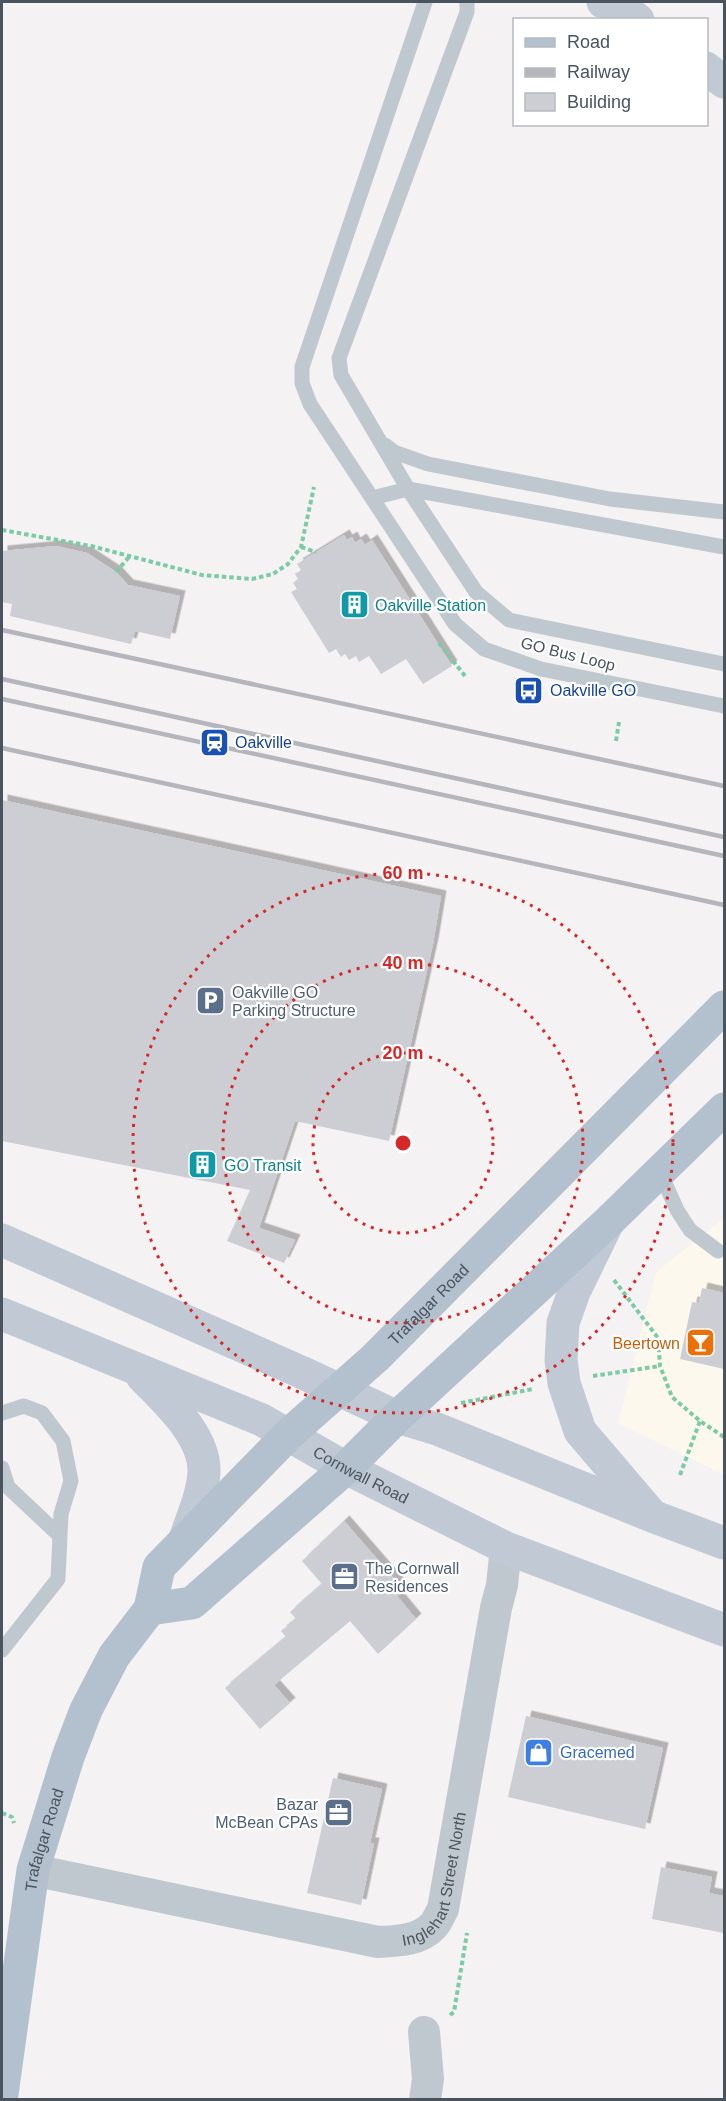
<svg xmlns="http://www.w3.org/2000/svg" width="726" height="2101" viewBox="0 0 726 2101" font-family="Helvetica,sans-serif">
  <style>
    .commercial { fill: #fcf8ed }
    .building { fill: #ccced3; filter: url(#shadow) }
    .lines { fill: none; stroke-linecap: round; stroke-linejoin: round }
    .path { stroke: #7dcaa7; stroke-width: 4; stroke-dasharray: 4.5 3; stroke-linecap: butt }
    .lane { stroke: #c0c8cf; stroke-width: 15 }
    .street { stroke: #c0c8cf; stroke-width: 32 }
    .secondary { stroke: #c1c9d4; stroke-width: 33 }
    .primary { stroke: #b3c0ce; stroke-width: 33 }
    .rail { stroke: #b4b6bb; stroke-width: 4.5 }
    .ring { fill: none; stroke: #d62828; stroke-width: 3; stroke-dasharray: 3 6 }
    .labels { text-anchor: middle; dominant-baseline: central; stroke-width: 4.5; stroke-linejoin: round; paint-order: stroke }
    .culture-label { font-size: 16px; fill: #0d838f; stroke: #fff; text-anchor: start }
    .street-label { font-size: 16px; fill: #4a545e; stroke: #fff }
    .transit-label { font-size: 16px; fill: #164399; stroke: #fff; text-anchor: start }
    .service-label { font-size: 16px; fill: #4e5e75; stroke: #fff; text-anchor: start }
    .food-label { font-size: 16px; fill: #c56008; stroke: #fff; text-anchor: end }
    .shop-label { font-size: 16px; fill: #366cbe; stroke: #fff; text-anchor: start }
    .centre { fill: #d62828; stroke: #fff; stroke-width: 3 }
    .ring-label { font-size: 18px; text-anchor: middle; font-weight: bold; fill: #d62828; stroke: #fff; stroke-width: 4.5; stroke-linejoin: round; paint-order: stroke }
  </style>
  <defs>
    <filter id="shadow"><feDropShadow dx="5.5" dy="-5.5" stdDeviation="0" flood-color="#0004"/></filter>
  </defs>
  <rect width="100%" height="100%" fill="#f4f2f2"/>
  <!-- commercial -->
  <path class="commercial" d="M724,1218v257l-106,-52 38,-151z"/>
  <!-- building -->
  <path class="building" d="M344,535l3,5 5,-3 3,6 6,-4 4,6 7,-5 80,126 -29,18 -17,-25 -25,15 -12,-18 -10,6 -3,-6 -7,4 -4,-6 -4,3 -5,-8 -7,4 -38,-61 6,-3 -4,-6 5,-4 -3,-5 6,-4 -4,-6z
    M56,546l31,7 29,19 12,13 52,11 -10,43 -35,-8 -4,13 -121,-28 2,-12 -10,-2v-51z
    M2,800l439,96 -8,48 -44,197 -94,-20 -36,107 36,12 -11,23 -57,-22 23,-51 -248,-49z
    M702,1288l22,5v76l-44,-10 12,-57 7,1z
    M344,1521l61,70 -8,5 19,23 -38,35 -28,-33 -76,64 16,18 -30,26 -35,-41 61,-51 -5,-6 15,-12 -6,-7 32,-28 -20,-23z
    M526,1716l137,32 -18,81 -137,-32z
    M333,1778l49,11 -12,54h4l-13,62 -54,-12z
    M661,1867l51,10 -3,16 15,3v37l-72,-14z"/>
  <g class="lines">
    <!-- path -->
    <path class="path" d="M2,530l89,16 111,29 50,4 21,-5 15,-10 13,-17 13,-60
      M301,547l15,5
      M116,572l13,-15
      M439,643l26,33
      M616,741l3,-19
      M614,1280l44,58 2,28 12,31 28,24 24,16
      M593,1376l67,-10
      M461,1403l72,-14
      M680,1475l20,-54
      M2,1813l10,4 2,6
      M450,2015l4,-3 13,-79"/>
    <!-- lane -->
    <path class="lane" d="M425,2l-123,365v16l8,21 145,220 29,25 57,20 183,37
      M467,2v10l-128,346 2,17 67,114 68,103 33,28 215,44
      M385,445l9,7 34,12 182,35 114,13
      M372,498l36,-9 316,58
      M660,1172l17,38 13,20 28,21
      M2,1413l22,-7 18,7 21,28 8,40 -10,33 -3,65 -56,71
      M2,1468l6,19 52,49"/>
    <!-- street -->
    <g class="street">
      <path id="s1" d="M33,1870l345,72c18,-1 41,-1 55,-16 4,-4 7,-12 10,-17l53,-301 6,-23 4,-37"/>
      <path d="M424,2032l4,47 -3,21"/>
    </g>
    <!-- secondary -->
    <g class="secondary">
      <path d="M603,2l23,9 12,9"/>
      <path d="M706,68l18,14"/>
      <path d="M607,1224l-33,68 -11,31 -2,37 3,23 16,48 69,81"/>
      <path d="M2,1240l299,132 96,45 40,12 215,87 72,27"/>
      <path id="s2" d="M2,1314l260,106 84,48 160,80 218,82"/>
      <path d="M142,1376c24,25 63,59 62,96 -1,22 -12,46 -19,67"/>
    </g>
    <!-- primary -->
    <g class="primary">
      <path d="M150,1609l42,-6 154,-135 51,-51 211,-195 116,-113"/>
      <path id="s3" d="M2,2094l31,-224 35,-113 18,-47 28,-54 36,-47 9,-42 130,-133 86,-76 349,-351"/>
    </g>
    <!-- rail -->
    <path class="rail" d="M2,630l722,156
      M2,679l722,158
      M2,699l722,157
      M2,748l722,157"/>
  </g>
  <!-- distance rings -->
  <g class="ring">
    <circle cx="403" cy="1143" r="90"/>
    <circle cx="403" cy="1143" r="180"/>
    <circle cx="403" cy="1143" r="270"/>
  </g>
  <!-- icons -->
  <defs>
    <symbol id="building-square" viewBox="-11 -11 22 22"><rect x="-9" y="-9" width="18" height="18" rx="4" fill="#0f9aa8" stroke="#fff"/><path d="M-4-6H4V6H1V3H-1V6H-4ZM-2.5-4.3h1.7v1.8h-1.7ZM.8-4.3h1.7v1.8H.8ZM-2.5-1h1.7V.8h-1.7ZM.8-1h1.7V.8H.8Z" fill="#fff"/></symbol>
    <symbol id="bus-square" viewBox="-11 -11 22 22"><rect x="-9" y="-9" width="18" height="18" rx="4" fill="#1a4fb4" stroke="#fff"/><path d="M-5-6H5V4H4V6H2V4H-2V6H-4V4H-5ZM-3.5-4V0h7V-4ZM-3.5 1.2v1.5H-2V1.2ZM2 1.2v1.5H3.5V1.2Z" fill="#fff"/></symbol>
    <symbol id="station-square" viewBox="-11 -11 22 22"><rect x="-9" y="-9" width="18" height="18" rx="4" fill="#1a4fb4" stroke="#fff"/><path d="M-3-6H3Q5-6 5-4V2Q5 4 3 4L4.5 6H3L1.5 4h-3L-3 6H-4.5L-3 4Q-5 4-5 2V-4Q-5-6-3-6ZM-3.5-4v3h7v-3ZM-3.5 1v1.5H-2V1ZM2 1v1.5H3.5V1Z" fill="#fff"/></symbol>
    <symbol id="parking-square" viewBox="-11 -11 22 22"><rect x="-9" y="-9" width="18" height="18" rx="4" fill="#5c6f8a" stroke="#fff"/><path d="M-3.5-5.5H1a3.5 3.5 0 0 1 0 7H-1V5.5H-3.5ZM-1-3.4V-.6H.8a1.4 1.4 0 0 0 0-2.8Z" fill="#fff"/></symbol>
    <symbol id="bar-square" viewBox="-11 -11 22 22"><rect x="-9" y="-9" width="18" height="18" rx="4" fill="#e8710a" stroke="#fff"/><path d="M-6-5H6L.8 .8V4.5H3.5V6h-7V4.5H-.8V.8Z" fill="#fff"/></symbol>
    <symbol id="office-square" viewBox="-11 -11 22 22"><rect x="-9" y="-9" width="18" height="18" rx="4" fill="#5c6f8a" stroke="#fff"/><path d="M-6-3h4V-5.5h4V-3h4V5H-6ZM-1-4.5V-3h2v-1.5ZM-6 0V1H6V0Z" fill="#fff"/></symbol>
    <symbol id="shop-square" viewBox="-11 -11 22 22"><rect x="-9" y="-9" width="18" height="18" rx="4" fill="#3f7fe0" stroke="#fff"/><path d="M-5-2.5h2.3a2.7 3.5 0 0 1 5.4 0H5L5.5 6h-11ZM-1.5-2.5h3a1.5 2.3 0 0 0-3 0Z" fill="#fff"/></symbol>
  </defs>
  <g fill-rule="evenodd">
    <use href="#building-square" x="338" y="588" width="33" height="33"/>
    <use href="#bus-square" x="512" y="674" width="33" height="33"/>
    <use href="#station-square" x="198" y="726" width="33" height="33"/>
    <use href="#parking-square" x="194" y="984" width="33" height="33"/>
    <use href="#building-square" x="186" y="1148" width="33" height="33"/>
    <use href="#bar-square" x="684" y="1326" width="33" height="33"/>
    <use href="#office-square" x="328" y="1560" width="33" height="33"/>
    <use href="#shop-square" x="522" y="1736" width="33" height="33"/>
    <use href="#office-square" x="322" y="1796" width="33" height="33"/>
  </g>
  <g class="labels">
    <!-- culture labels -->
    <g class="culture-label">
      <text x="375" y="605">Oakville Station</text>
      <text x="224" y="1165">GO Transit</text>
    </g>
    <!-- street labels -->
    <g class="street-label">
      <text transform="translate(568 654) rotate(14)">GO Bus Loop</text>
      <text stroke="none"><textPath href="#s3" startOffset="934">Trafalgar Road</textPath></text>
      <text stroke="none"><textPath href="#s2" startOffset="394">Cornwall Road</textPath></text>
      <text stroke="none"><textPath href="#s3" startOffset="258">Trafalgar Road</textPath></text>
      <text stroke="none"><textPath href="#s1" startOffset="453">Inglehart Street North</textPath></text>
    </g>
    <!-- transit labels -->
    <g class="transit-label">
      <text x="550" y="690">Oakville GO</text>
      <text x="235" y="742">Oakville</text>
    </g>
    <!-- service labels -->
    <g class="service-label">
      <text x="232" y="992">Oakville GO<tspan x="232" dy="18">Parking Structure</tspan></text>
      <text x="365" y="1568">The Cornwall<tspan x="365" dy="18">Residences</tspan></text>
      <text x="318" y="1804" text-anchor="end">Bazar<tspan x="318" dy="18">McBean CPAs</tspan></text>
    </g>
    <!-- food labels -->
    <g class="food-label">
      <text x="680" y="1343">Beertown</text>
    </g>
    <!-- shop labels -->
    <g class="shop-label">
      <text x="560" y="1752">Gracemed</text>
    </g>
  </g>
  <circle cx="403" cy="1143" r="9" class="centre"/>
  <g class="ring-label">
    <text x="403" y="879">60 m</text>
    <text x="403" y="969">40 m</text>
    <text x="403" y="1059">20 m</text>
  </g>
  <!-- border -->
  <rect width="726" height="2101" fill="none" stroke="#4a545e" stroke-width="6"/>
  <!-- legend -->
  <rect x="513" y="18" width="195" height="108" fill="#ffffff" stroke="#b7bbbf" stroke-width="1.5"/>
  <rect x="525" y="38" width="30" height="9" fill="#b3c0ce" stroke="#b7bbbf" stroke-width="1.5"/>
  <text x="567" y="48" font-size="18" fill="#4a545e">Road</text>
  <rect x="525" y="68" width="30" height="9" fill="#b4b6bb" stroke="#b7bbbf" stroke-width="1.5"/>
  <text x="567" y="78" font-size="18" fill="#4a545e">Railway</text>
  <rect x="525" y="93" width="30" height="18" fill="#ccced3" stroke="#b7bbbf" stroke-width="1.5"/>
  <text x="567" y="108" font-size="18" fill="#4a545e">Building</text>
</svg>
